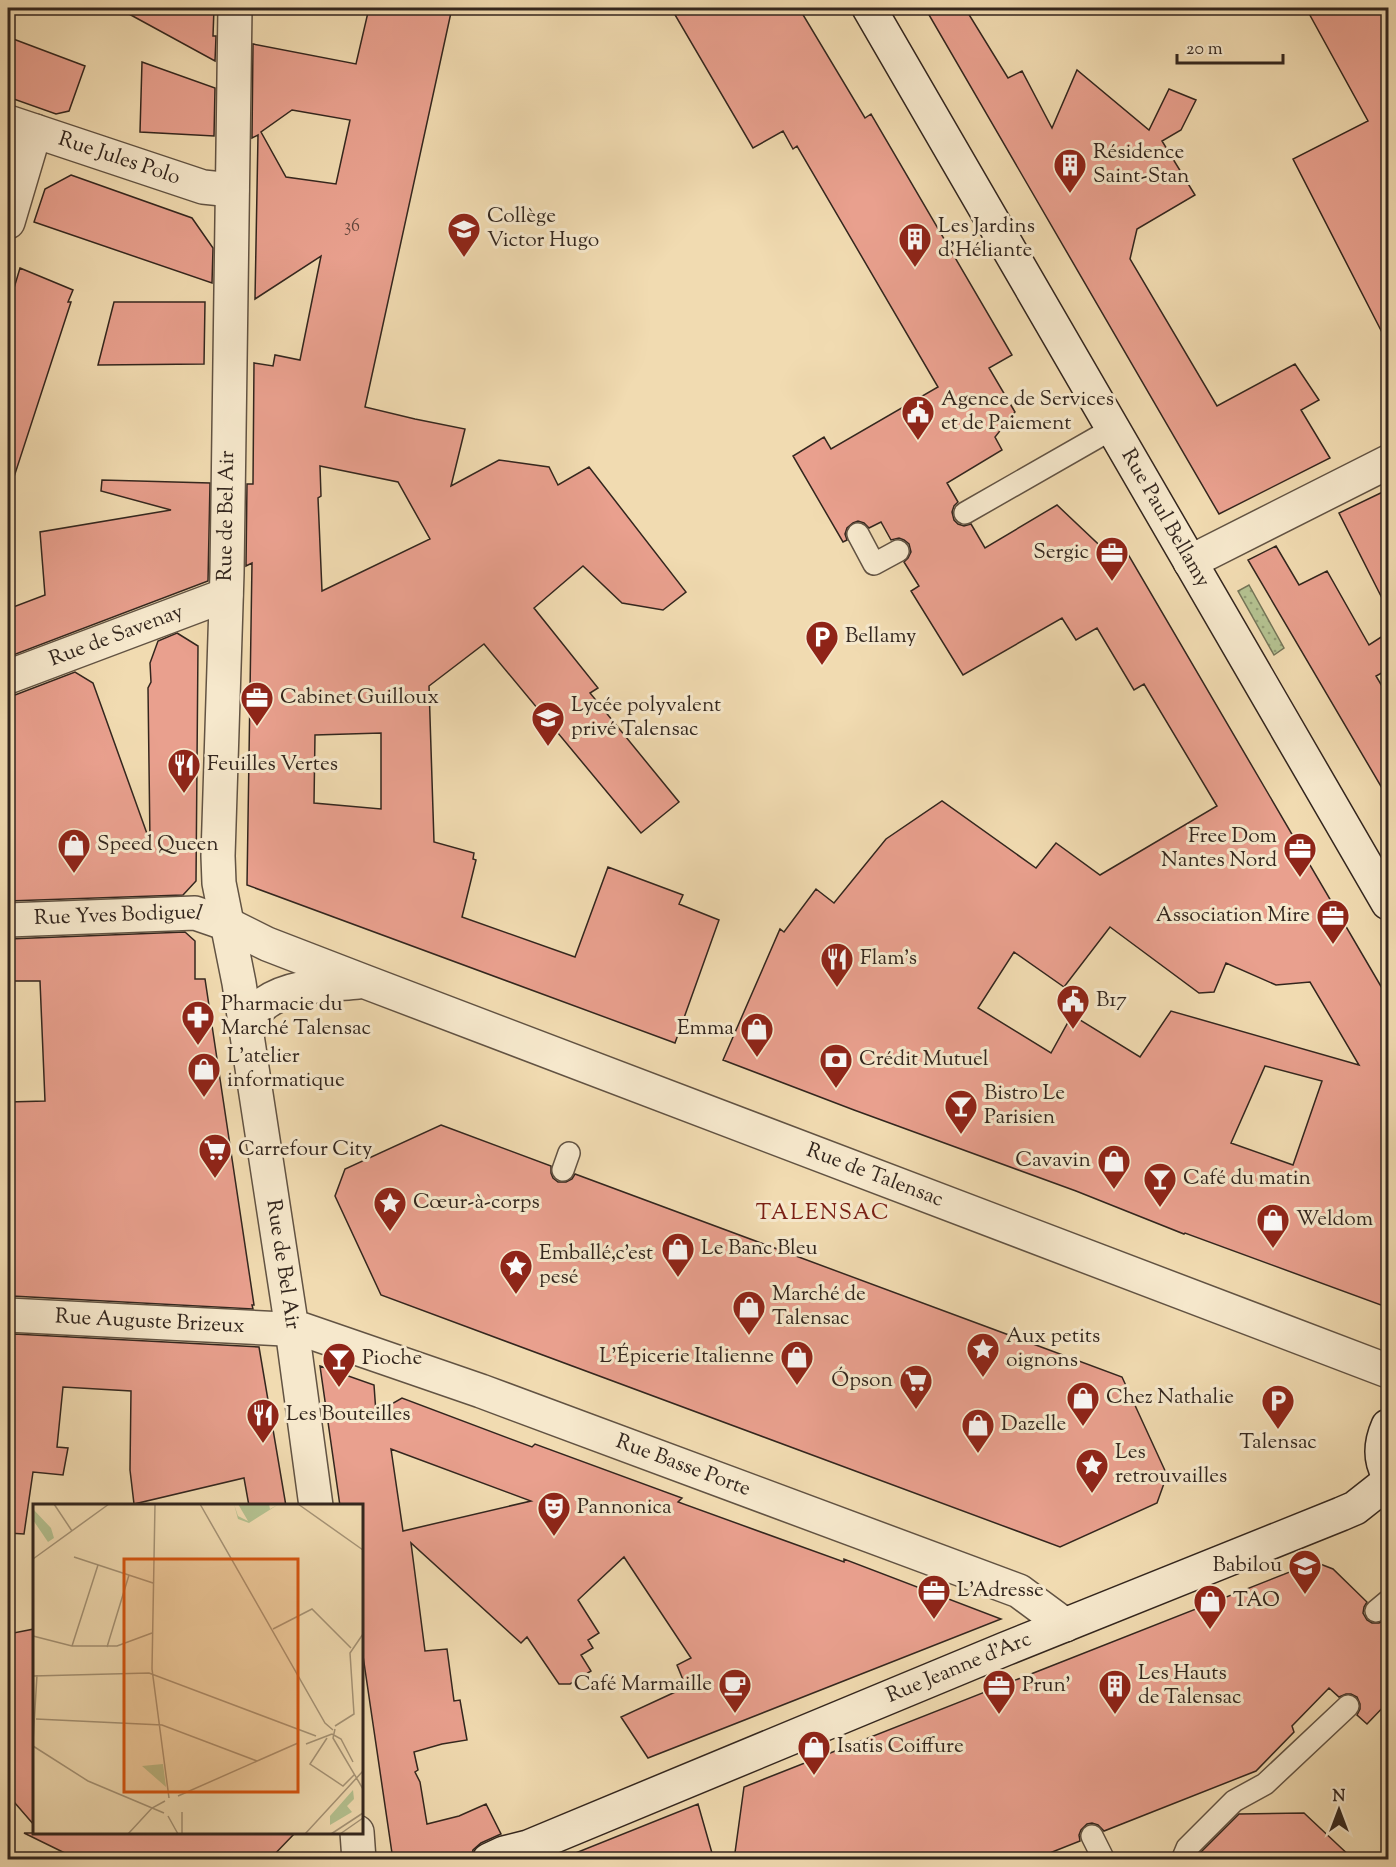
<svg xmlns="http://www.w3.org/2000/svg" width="1396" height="1867" viewBox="0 0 1396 1867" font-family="'Sorts Mill Goudy',serif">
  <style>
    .garden { fill: url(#garden-dots); stroke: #747457; stroke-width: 1.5 }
    .building { fill: #e9a08e; stroke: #33261e; stroke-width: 1.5; fill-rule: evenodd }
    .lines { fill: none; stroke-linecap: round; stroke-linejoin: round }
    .service-casing { stroke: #625343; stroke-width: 24 }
    .minor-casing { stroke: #625343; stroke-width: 36 }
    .secondary-casing { stroke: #33261e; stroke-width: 36 }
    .service { stroke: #f6e8cc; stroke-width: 21 }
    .minor { stroke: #f6e8cc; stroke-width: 33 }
    .secondary { stroke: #f6e8cc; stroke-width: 33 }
    .labels { text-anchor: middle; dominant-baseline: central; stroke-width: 6; stroke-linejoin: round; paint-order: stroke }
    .number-label { font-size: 18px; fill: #60443a }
    .poi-label { font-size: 21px; fill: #33261e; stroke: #f6e8cc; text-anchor: start }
    .street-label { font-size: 21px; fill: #33261e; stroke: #f6e8cc }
    .neighbourhood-label { font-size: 22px; letter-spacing: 1.5px; fill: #7a1f14; stroke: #f6e8cc }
    .inset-road { fill: none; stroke: #a59376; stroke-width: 1.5 }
    .view { fill: #d6540e; fill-opacity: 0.15; stroke: #d6540e; stroke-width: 3 }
    .inset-edge { fill: none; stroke: #33261e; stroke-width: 3 }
  </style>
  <defs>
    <pattern id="garden-dots" width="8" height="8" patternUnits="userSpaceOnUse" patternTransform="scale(1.5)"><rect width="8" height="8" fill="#b4c190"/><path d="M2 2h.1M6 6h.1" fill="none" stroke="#939d75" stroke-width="1.8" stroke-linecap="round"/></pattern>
  </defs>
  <rect width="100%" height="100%" fill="#f1dbb1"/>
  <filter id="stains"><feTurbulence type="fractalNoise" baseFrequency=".00333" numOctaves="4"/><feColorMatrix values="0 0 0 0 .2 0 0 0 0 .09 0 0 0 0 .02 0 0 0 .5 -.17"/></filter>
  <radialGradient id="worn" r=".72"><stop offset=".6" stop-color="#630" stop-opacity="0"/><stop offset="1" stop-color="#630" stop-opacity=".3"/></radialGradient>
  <!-- garden -->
  <path class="garden" d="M1249,585l35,63 -10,7 -36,-64z"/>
  <!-- building -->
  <path class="building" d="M118,8h96l-1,28h3l-1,25z
    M369,8h83l-87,399 50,12 50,10 -14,57 48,-26 50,7 9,18 31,-18 97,125 -23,18 -41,-7 -39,-37 -49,42 64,80 -8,5 89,109 -38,31 -157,-189 -55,42 5,156 40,11 -1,6 3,1 -14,57 113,40 33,-90 75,28 -4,9 40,16 -44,123 -428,-158 5,-322 -6,3 1,-82h6l1,-121 19,3 2,-11 25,5 21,-104 -66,43 3,-164 -6,3 1,-94 103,20zM292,110l58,10 -14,64 -50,-7 -25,-45zM320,466l78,16 32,57 -108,52 -4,-93 3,-2zM381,733v76l-67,-6 1,-68z
    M671,8h128l66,110 6,-4 141,241 -23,13 26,44 -20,25 7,13 -55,33 11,19 -4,4 -2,6 2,8 4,4 6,2 7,-2 14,24 72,-43 55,52 13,-8 264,451v308l-204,-75 -1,1 -108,-43 -222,-81 -131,-50 57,-131 4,3 32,-43 18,14 52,-64 56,-38 94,67 20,-25 44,32 117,-69 -73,-122 -10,6 -37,-62 -21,12 -14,-22 -99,57 -52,-84 8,-5 -15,-24 4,-4 3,-6 -2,-8 -5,-4 -5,-2 -8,2 -10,-18 -12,6 -5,-5 -6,-2 -5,2 -6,5 -2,6 2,6 -4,2 -50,-86 31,-19 7,12 107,-62 -141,-241 -4,3 -10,-18 -30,17zM1110,927l89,66 15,-1 12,-29 50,22 34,-3 49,83 -188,-54 -31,46 -68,-42 -21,38 -73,-45 36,-56 50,35zM1265,1066l57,15 -29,84 -62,-22z
    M925,8h40l43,70 14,-7 30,57 25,-58 72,60 20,-41 27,11 -15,30 -19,11 33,54 -58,34 -7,30 87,147 78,-42 24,36 -18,10 29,48 -111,56z
    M1306,8h83v338l-96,-187 75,-38z
    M8,37l77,29 -16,45 -13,3 -48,-17z
    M142,62l73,26 -1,48 -74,-4z
    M71,175l121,43 21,30 -1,35 -178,-61 11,-33z
    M20,268l53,22 -5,12h3l-58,178 -5,-1v-171z
    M114,302h91l-1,62 -106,1z
    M102,480l108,3 -2,98 -200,76v-48l37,-14 -5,-63 131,-22 -70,-19z
    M1389,489v123l-50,-99z
    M1276,546l23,39 28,-14 42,74 20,-13v37l-13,7 13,22v102l-141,-240z
    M177,633l21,13 -2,235 -13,14 -175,6v-206h7l60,-23 18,11 57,159 -2,-154 3,-6 -1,-19 8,-22z
    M185,932l10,9v38h10l49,326h-2l1,4 -241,-13 -2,-24h-2v-170l37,-1 -5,-120h-32v-42z
    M441,1125l110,41v7l2,5 5,4h8l6,-3 3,-5 547,203 45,98 -10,28 -97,44 -679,-252 -46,-99 10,-27z
    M14,1334l245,13 27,159h-37l-5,-28 -110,26 -4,-34 1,-79 -68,-4 -6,60 11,1 -5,27 -30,-3 -9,62 -16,-1v-197l6,1z
    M320,1366l54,19 2,28 26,-15 130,49 3,-3 147,54 -4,4 166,60v-3l157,60 -353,139 -27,-41 65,-30 -9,-22 14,-7 -67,-101 -46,43 21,33 -11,7 5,8 -12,7 10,16 -21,13h-11l-32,-47 -6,6 -110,-100 14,108 22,-2 7,52 6,-1 7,40 -25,4 -28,8 4,18 -3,2 5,10 7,42 32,-8 27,-12 15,30 -20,9 -8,7 -3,10h-77l-31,-211v-143h-22zM391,1449l140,52 -128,30z
    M1315,1562l18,7 34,33 -3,5 -1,6 4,7 5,3h7l6,-3 4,3v78l-22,23 -10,-9 3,-6v-5l-3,-7 -6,-3h-5l-7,3 -10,-9 -37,38 2,6 -38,39 -152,60 -6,-6 -6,-2 -5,1 -6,6 -2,5 1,6 -48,19h-298l10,-73z
    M34,1629v196l-26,-30v-161z
    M698,1804l16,56h-151v-2z
    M1304,1813l50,47h-158l2,-5 41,-41z
    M24,1833h271l-26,27h-190z"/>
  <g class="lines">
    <defs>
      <path id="service" d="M965,513l147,-84
        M858,534l16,30 24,-13
        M563,1170l6,-17
        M1376,1611l12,-10
        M1092,1836l12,24
        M1182,1860l5,-12 47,-47 31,-17 83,-78"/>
      <g id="minor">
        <path id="s1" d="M235,8l-8,565 -9,283 1,27 20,100 53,346 24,177"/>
        <path id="s2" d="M8,122l195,65 29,3"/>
        <path d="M8,222l27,-91"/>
        <path d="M1190,562l198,-100"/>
        <path id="s3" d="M8,677l218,-82"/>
        <path id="s4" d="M8,920l187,-7 32,11 40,20 96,37 1025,390"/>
        <path d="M245,1023c6,-7 13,-14 20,-20 25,-18 64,-18 93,-21"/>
        <path id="s5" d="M8,1315l296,15 177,61 538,200 46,34"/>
        <path d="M357,1832l2,28"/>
      </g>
      <g id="secondary">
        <path id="s6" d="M869,8l519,895"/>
        <path d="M1388,1426c-7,16 -9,32 0,48"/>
        <path id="s7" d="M489,1860l15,-7 24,-6 477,-198 336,-135 14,-6 33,-26"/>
      </g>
    </defs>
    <!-- service casing -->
    <use href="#service" class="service-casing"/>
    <!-- minor casing -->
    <use href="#minor" class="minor-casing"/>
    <!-- secondary casing -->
    <use href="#secondary" class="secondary-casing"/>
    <!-- service -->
    <use href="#service" class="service"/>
    <!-- minor -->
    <use href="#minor" class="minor"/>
    <!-- secondary -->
    <use href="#secondary" class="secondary"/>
  </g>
  <!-- icons -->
  <defs>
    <symbol id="building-pin" viewBox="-11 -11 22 30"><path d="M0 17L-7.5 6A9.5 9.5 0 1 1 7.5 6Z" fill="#8f2418" stroke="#f6e8cc"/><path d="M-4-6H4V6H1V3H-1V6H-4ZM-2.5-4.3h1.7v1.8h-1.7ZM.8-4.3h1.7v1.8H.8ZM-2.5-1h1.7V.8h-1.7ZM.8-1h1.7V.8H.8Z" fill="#fff"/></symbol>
    <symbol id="school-pin" viewBox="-11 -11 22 30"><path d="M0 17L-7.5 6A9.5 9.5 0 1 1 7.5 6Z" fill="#8f2418" stroke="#f6e8cc"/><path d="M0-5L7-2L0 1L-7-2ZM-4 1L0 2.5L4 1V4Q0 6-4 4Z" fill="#fff"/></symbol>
    <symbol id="civic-pin" viewBox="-11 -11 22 30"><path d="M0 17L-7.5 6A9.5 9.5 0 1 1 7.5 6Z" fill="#8f2418" stroke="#f6e8cc"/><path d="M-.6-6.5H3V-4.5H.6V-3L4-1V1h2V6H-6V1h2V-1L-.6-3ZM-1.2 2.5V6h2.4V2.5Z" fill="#fff"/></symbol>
    <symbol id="office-pin" viewBox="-11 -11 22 30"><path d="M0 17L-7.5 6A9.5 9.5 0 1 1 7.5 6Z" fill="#8f2418" stroke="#f6e8cc"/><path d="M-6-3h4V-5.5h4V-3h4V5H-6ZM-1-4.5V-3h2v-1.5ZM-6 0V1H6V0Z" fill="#fff"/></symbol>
    <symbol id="parking-pin" viewBox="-11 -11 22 30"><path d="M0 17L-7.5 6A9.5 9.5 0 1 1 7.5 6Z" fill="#8f2418" stroke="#f6e8cc"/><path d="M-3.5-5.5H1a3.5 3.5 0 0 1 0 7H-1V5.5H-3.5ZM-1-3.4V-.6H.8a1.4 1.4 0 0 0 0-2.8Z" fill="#fff"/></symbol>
    <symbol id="restaurant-pin" viewBox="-11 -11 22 30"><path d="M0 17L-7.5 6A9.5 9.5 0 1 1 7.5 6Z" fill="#8f2418" stroke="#f6e8cc"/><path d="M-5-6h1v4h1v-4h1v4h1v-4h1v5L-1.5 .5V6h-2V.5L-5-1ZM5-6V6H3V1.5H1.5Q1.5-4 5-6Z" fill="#fff"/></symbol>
    <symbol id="shop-pin" viewBox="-11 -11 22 30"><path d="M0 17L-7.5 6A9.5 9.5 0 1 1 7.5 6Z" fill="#8f2418" stroke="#f6e8cc"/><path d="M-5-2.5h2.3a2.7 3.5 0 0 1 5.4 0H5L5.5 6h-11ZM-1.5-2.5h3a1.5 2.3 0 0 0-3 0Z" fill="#fff"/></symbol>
    <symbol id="pharmacy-pin" viewBox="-11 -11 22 30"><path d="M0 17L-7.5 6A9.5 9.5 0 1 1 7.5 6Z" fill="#8f2418" stroke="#f6e8cc"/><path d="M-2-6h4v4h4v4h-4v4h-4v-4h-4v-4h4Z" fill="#fff"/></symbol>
    <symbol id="bank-pin" viewBox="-11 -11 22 30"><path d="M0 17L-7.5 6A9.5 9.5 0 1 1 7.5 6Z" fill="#8f2418" stroke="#f6e8cc"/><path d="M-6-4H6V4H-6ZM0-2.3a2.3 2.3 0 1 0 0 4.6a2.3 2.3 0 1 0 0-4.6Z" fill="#fff"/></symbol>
    <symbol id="bar-pin" viewBox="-11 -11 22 30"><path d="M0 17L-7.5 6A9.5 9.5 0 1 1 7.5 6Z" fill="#8f2418" stroke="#f6e8cc"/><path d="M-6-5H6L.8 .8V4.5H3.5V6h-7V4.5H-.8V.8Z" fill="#fff"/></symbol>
    <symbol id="supermarket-pin" viewBox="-11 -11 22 30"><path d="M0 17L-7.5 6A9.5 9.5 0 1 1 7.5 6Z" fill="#8f2418" stroke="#f6e8cc"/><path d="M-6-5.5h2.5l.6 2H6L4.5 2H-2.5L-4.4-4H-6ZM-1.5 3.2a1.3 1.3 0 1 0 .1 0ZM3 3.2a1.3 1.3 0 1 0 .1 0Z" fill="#fff"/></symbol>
    <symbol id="sight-pin" viewBox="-11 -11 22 30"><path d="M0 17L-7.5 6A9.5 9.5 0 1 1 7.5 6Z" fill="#8f2418" stroke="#f6e8cc"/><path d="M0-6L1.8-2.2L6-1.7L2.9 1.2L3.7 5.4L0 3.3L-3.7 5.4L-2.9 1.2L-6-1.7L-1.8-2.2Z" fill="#fff"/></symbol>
    <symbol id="theatre-pin" viewBox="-11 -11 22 30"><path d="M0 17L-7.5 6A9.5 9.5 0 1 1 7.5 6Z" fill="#8f2418" stroke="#f6e8cc"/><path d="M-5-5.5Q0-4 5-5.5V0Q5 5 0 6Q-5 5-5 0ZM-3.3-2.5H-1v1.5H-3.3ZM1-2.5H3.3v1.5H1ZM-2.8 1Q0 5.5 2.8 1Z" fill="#fff"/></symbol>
    <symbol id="cafe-pin" viewBox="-11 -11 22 30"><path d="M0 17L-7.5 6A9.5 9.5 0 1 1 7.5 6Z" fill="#8f2418" stroke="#f6e8cc"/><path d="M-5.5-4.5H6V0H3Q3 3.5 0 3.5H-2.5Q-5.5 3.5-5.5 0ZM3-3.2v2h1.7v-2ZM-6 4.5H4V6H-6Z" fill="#fff"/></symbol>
  </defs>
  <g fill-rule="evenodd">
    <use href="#building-pin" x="1051" y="146" width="38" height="52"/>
    <use href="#school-pin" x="445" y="210" width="38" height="52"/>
    <use href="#building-pin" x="896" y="220" width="38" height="52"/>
    <use href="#civic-pin" x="899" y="393" width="38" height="52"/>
    <use href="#office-pin" x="1093" y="534" width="38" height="52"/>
    <use href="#parking-pin" x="803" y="618" width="38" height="52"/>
    <use href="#office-pin" x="238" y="679" width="38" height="52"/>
    <use href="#school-pin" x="529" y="699" width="38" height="52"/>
    <use href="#restaurant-pin" x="165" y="746" width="38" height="52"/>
    <use href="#shop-pin" x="55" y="826" width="38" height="52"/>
    <use href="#office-pin" x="1281" y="830" width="38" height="52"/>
    <use href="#office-pin" x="1314" y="897" width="38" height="52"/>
    <use href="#restaurant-pin" x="818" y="940" width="38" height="52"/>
    <use href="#civic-pin" x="1054" y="982" width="38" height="52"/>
    <use href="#pharmacy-pin" x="179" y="998" width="38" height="52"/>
    <use href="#shop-pin" x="738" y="1010" width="38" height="52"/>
    <use href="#bank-pin" x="817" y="1041" width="38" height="52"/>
    <use href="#shop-pin" x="185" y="1050" width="38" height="52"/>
    <use href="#bar-pin" x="942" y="1087" width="38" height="52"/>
    <use href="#supermarket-pin" x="196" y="1131" width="38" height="52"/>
    <use href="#shop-pin" x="1095" y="1142" width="38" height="52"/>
    <use href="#bar-pin" x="1141" y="1160" width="38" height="52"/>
    <use href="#sight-pin" x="371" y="1184" width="38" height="52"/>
    <use href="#shop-pin" x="1254" y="1201" width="38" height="52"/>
    <use href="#shop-pin" x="659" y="1230" width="38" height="52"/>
    <use href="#sight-pin" x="497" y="1247" width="38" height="52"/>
    <use href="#shop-pin" x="730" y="1288" width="38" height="52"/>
    <use href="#sight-pin" x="964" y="1330" width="38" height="52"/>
    <use href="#shop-pin" x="778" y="1338" width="38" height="52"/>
    <use href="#bar-pin" x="320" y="1340" width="38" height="52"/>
    <use href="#supermarket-pin" x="897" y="1362" width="38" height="52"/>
    <use href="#shop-pin" x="1064" y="1379" width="38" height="52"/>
    <use href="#parking-pin" x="1259" y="1382" width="38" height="52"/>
    <use href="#restaurant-pin" x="244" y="1396" width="38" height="52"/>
    <use href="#shop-pin" x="959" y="1406" width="38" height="52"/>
    <use href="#sight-pin" x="1073" y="1446" width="38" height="52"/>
    <use href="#theatre-pin" x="535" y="1489" width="38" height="52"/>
    <use href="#school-pin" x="1286" y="1547" width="38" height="52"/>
    <use href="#office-pin" x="915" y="1572" width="38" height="52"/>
    <use href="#shop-pin" x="1191" y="1582" width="38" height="52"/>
    <use href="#cafe-pin" x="716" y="1666" width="38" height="52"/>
    <use href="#office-pin" x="980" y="1667" width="38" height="52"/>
    <use href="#building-pin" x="1096" y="1667" width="38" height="52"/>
    <use href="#shop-pin" x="795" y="1728" width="38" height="52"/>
  </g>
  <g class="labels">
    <!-- number labels -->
    <g class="number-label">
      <text x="352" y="227">36</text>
    </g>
    <!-- poi labels -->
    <g class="poi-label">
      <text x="1093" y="153">Résidence<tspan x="1093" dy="24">Saint-Stan</tspan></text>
      <text x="487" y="217">Collège<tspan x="487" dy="24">Victor Hugo</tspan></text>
      <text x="938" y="227">Les Jardins<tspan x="938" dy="24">d'Héliante</tspan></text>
      <text x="941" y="400">Agence de Services<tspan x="941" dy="24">et de Paiement</tspan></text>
      <text x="1089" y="553" text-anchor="end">Sergic</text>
      <text x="845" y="637">Bellamy</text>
      <text x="280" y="698">Cabinet Guilloux</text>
      <text x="571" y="706">Lycée polyvalent<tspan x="571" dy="24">privé Talensac</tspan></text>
      <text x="207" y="765">Feuilles Vertes</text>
      <text x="1277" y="837" text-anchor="end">Free Dom<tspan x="1277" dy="24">Nantes Nord</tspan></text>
      <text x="97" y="845">Speed Queen</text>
      <text x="1310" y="916" text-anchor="end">Association Mire</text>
      <text x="860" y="959">Flam's</text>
      <text x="1096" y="1001">B17</text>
      <text x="221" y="1005">Pharmacie du<tspan x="221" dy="24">Marché Talensac</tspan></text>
      <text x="734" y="1029" text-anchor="end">Emma</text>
      <text x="227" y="1057">L'atelier<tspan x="227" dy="24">informatique</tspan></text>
      <text x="859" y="1060">Crédit Mutuel</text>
      <text x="984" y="1094">Bistro Le<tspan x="984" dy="24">Parisien</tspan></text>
      <text x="238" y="1150">Carrefour City</text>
      <text x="1091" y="1161" text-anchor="end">Cavavin</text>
      <text x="1183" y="1179">Café du matin</text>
      <text x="413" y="1203">Cœur-à-corps</text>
      <text x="1296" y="1220">Weldom</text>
      <text x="701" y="1249">Le Banc Bleu</text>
      <text x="539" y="1254">Emballé,c'est<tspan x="539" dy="24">pesé</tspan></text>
      <text x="772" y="1295">Marché de<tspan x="772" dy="24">Talensac</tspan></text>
      <text x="1006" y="1337">Aux petits<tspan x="1006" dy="24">oignons</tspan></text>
      <text x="774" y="1357" text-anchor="end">L'Épicerie Italienne</text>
      <text x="362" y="1359">Pioche</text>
      <text x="893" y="1381" text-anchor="end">Ópson</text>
      <text x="1106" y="1398">Chez Nathalie</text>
      <text x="286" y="1415">Les Bouteilles</text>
      <text x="1001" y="1425">Dazelle</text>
      <text x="1278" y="1443" text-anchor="middle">Talensac</text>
      <text x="1115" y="1453">Les<tspan x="1115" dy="24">retrouvailles</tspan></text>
      <text x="577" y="1508">Pannonica</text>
      <text x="1282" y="1566" text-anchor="end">Babilou</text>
      <text x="957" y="1591">L'Adresse</text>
      <text x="1233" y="1601">TAO</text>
      <text x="1138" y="1674">Les Hauts<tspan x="1138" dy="24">de Talensac</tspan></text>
      <text x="712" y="1685" text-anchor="end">Café Marmaille</text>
      <text x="1022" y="1686">Prun'</text>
      <text x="837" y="1747">Isatis Coiffure</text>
    </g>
    <!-- street labels -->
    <g class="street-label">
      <text stroke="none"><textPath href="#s2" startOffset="117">Rue Jules Polo</textPath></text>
      <text transform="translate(227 516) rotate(-89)">Rue de Bel Air</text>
      <text stroke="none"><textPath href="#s6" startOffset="590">Rue Paul Bellamy</textPath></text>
      <text stroke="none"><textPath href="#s3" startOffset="116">Rue de Savenay</textPath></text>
      <text stroke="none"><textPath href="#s4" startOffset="110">Rue Yves Bodiguel</textPath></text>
      <text stroke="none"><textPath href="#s4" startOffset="916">Rue de Talensac</textPath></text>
      <text stroke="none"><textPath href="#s1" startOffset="1262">Rue de Bel Air</textPath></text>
      <text stroke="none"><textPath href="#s5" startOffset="142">Rue Auguste Brizeux</textPath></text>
      <text stroke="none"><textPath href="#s5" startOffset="699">Rue Basse Porte</textPath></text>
      <text stroke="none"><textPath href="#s7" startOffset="508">Rue Jeanne d'Arc</textPath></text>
    </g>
    <!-- neighbourhood labels -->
    <g class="neighbourhood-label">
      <text x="823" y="1214">TALENSAC</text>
    </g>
  </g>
  <!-- overview -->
  <g transform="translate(33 1504)">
    <rect width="330" height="330" fill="#f1dbb1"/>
    <path d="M201,0l4,12 10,5 -10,-17h31l1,5 9,-5 -30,19 -11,-4zM0,5l18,19 3,10 -6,4 -15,-22zM130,260l3,23 -24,-21z" fill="#b4c190"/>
    <path d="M320,286l1,9 -7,7 5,6 -22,13v-9z" fill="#b4c190"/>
    <path class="inset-road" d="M21,0l18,27M122,0l-3,165 17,129M167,0l125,219 8,7M265,0l65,46M41,53l79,26M0,55l76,-55M240,125l39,-20 39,39M0,132l39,10h45l35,-13M39,142l26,-81M74,143l22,-72M0,172l116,-3 167,63M3,215l126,6 95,36M302,222l19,-12 -4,-61 13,-19M302,225l-2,9 30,51M299,230l9,5 12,23M294,234l-17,26 33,22 12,-12M0,238l4,-67M273,240l26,-10M0,242l55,35 76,32M145,292l120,-53M149,308v22M135,312l10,18M95,330l24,-26 13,-7M272,330l58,-63M298,330l32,-21M307,330l23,-16"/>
    <path class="view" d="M91,55h174v233h-174z"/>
    <rect width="330" height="330" class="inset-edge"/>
  </g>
  <!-- margin -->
  <rect width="1396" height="1867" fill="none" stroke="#f1dbb1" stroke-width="30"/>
  <rect x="9" y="9" width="1378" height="1849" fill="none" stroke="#33261e" stroke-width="3"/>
  <rect x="15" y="15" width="1366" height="1837" fill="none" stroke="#33261e" stroke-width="1.5"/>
  <!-- north arrow -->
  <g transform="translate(1339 1810)" stroke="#f6e8cc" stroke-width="4.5" paint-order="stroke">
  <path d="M0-4.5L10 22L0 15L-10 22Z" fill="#33261e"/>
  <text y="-9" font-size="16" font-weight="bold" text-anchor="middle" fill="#33261e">N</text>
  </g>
  <!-- scale -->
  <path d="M1177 54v9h106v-9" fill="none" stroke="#33261e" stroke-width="3"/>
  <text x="1186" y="54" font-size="18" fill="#33261e" stroke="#f6e8cc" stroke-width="4.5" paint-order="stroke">20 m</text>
  <rect width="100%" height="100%" filter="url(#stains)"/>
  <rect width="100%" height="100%" fill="url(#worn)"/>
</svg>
